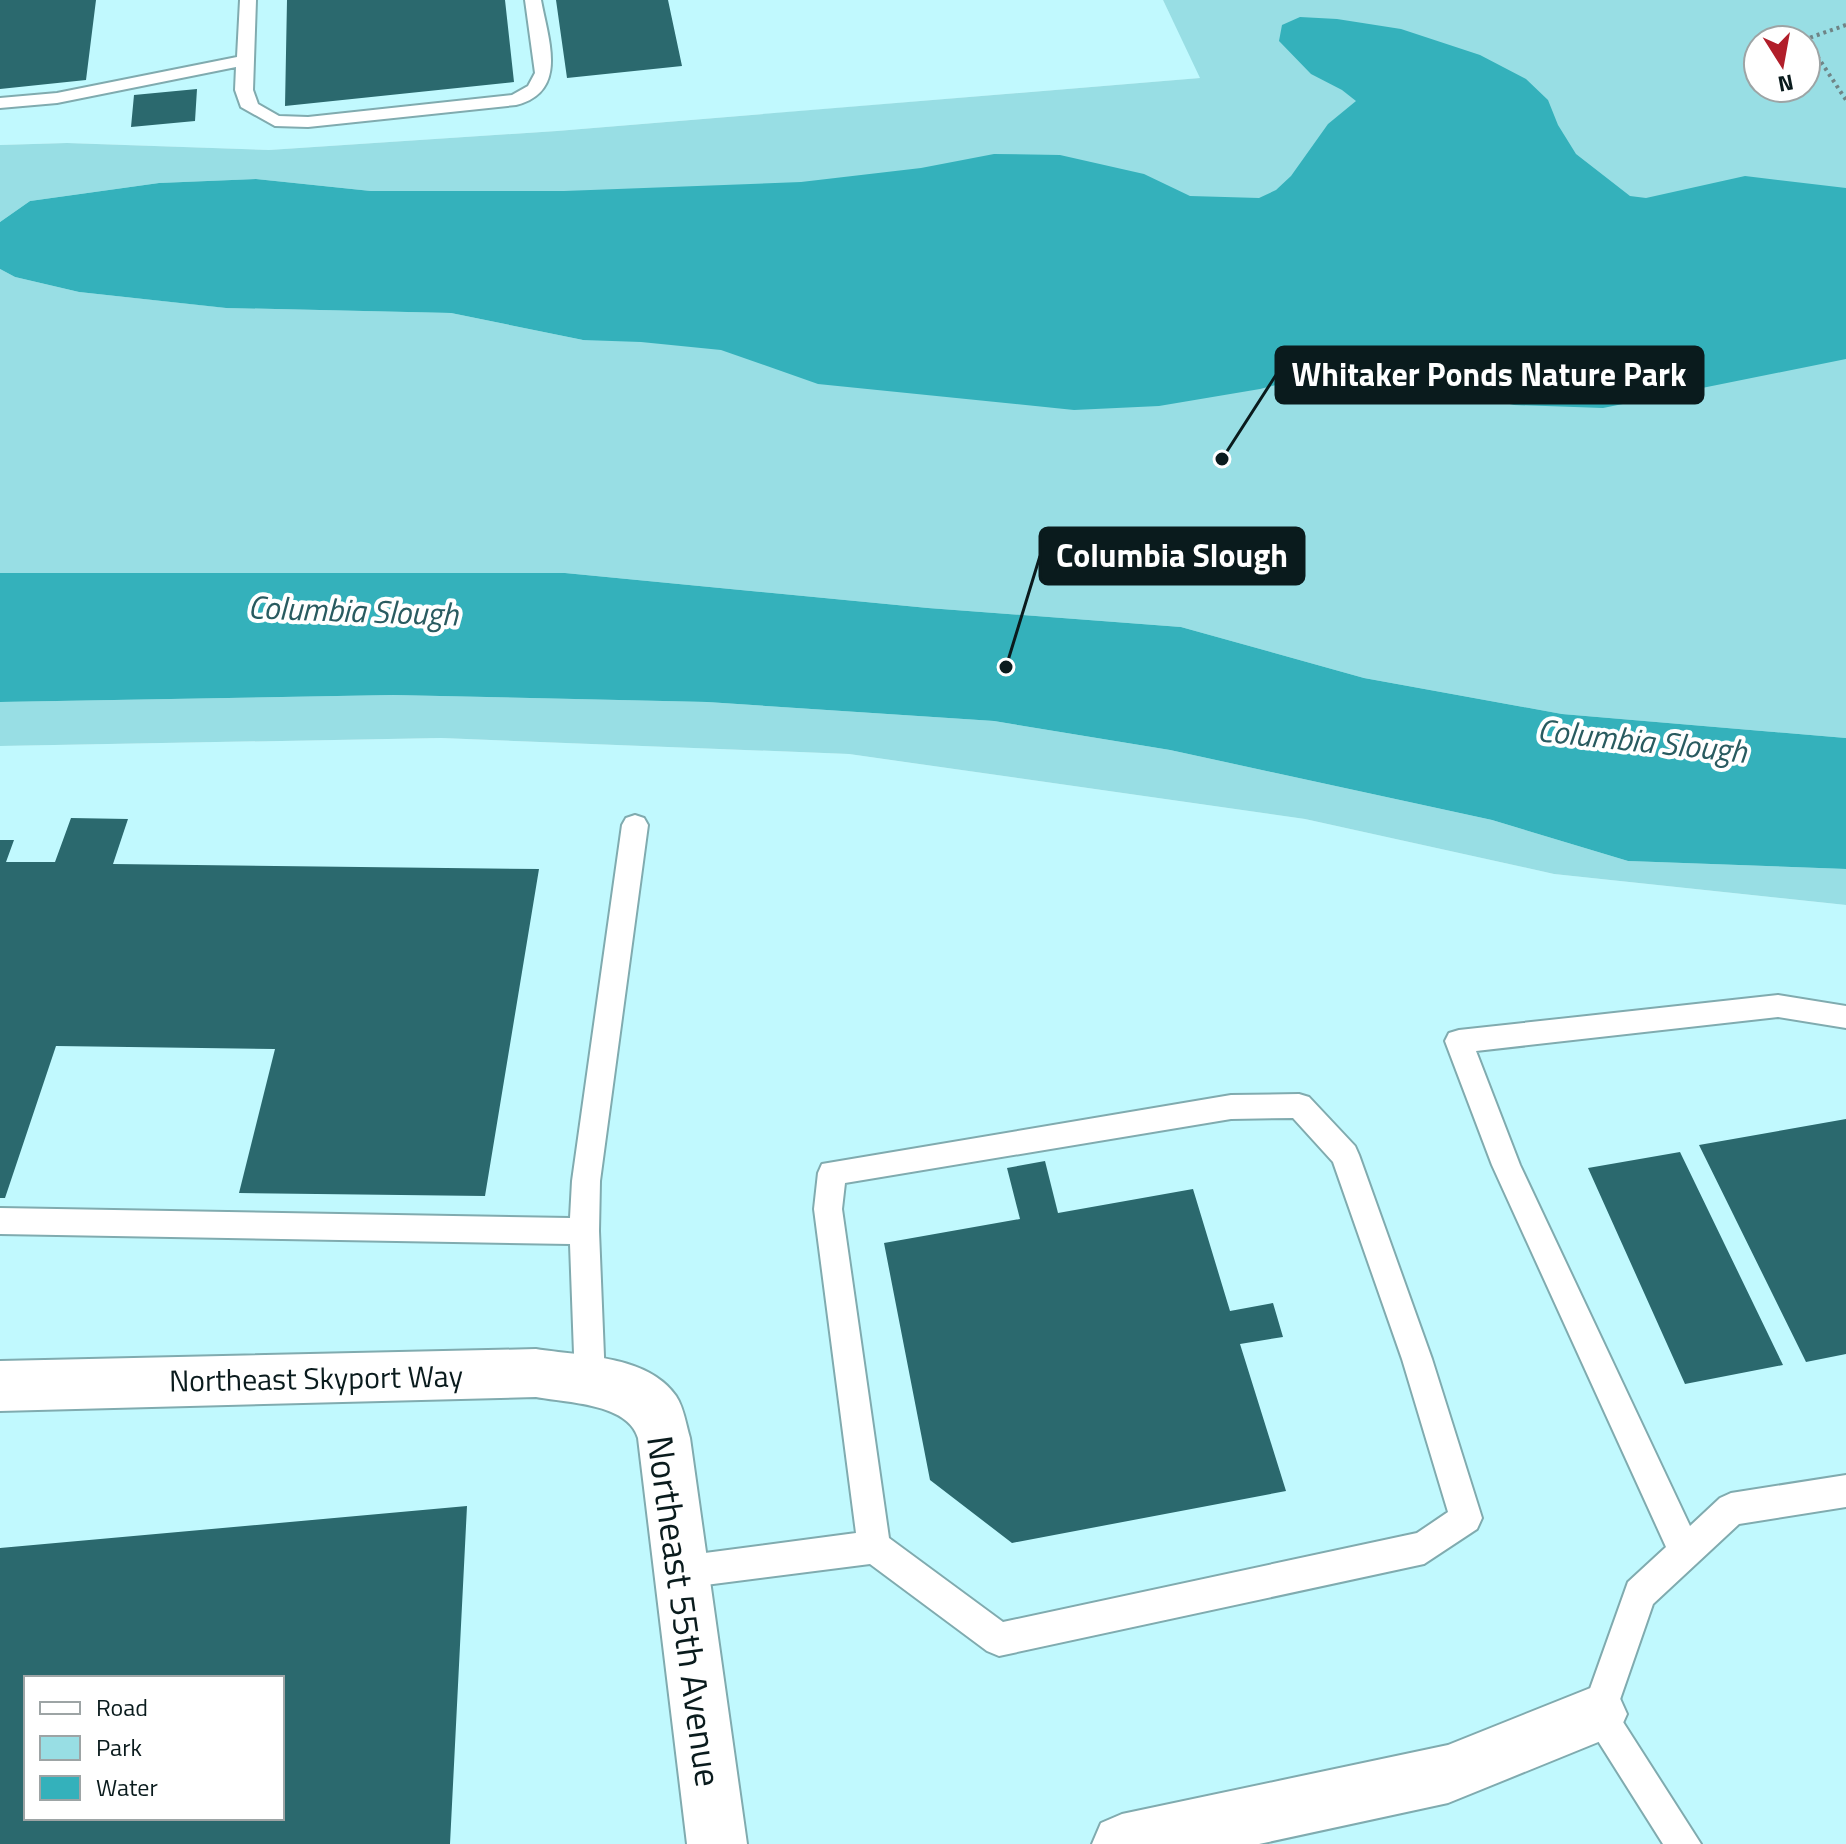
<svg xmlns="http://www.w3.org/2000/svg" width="1846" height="1844" viewBox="0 0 1846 1844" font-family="'Titillium Web',sans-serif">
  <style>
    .built { fill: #c1f9fe; fill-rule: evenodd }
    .green { fill: #98dee4; fill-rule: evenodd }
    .water { fill: #34b1bb }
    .building { fill: #2b696e; fill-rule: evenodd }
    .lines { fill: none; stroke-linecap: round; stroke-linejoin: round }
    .lane-casing { stroke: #80abaf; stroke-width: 4 }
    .street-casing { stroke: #80abaf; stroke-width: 4 }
    .path { stroke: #6f8486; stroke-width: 4; stroke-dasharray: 3 4; stroke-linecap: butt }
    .lane { fill: #fff; fill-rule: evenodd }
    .street { fill: #fff; fill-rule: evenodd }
    .labels { text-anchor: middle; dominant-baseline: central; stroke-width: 8; stroke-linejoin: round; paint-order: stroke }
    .street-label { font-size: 30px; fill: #0a1b1d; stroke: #fff }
    .water-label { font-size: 32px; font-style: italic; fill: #295b60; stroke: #fff }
    .near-street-label { font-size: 36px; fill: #0a1b1d; stroke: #fff }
    .leader { fill: none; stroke: #0a1b1d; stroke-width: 3 }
    .callout-dot { fill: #0a1b1d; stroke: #fff; stroke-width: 3 }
    .callout { fill: #0a1b1d; stroke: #0a1b1d; stroke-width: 3 }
    .callout-label { font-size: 32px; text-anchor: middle; font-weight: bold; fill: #fff }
  </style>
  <rect width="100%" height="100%" fill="#e1fcfe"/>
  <!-- built -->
  <path class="built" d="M0,0h1163l38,78 -644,53 -288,19 -202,-7 -67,2z
    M441,738l408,16 456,65 249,55 292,31v939h-1846v-1098zM26,1678h256v140h-256z"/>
  <!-- green -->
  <path class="green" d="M1163,0h683v738l-284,-24 -198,-36 -183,-51 -253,-19 -363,-35h-565v-304l15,8 64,15 148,16 224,5 132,27 -212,-149 -115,-12 -97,4 -129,18 -30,21v-77l67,-2 202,7 288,-19 643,-53zM1758,40h48v48h-48z
    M393,695l314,7 287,19 176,29 322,70 136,41 218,8v36l-292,-31 -249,-55 -456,-65 -408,-16 -441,8v-44z"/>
  <!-- water -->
  <path class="water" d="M1300,17l37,2 64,10 79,26 46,24 22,21 10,25 18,29 54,42 16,2 99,-22 101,12v171l-243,49 -89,-3 -142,-34 -50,2 -62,16 -101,17 -85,4 -256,-26 -97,-34 -80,-8 -58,-2 -132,-27 -225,-5 -147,-16 -64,-15 -15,-8v-47l30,-21 129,-18 97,-4 115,12h193l237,-9 120,-14 73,-14 66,1 84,19 46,22 69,2 17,-8 15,-14 37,-52 28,-23 -14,-11 -31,-16 -32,-33 3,-16z
    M0,573h565l363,35 253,19 183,51 198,36 284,24v131l-218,-8 -136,-41 -322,-70 -176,-29 -287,-19 -314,-7 -393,7z"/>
  <!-- building -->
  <path class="building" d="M0,0h96l-10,80 -86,9z
    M287,0h218l9,82 -229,24z
    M556,0h112l14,66 -115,12z
    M197,89l-2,32 -64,6 3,-32z
    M71,818l57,1 -15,45 426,5 -54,327 -246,-3 36,-144 -219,-3 -51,152h-5v-358h14l-8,22h49z
    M1846,1119v235l-40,8 -107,-217z
    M1680,1152l103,213 -98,19 -97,-216z
    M1045,1161l13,52 135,-24 37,122 43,-8 10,34 -43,7 46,147 -274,52 -82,-63 -46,-237 136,-24 -13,-51z
    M467,1506l-17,338h-450v-296zM26,1678h256v140h-256z"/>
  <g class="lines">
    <defs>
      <path id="lane" d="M240,0h16l-3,90 5,14 21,12 29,1 204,-22 16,-9 7,-13 -10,-73h16c7,39 28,92 -25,105l-208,22 -33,-1 -34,-19 -6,-17 1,-23 -179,36 -57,5v-10l57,-5 180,-36z
        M635,815l9,3 4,7 -48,356 -1,50 6,150 -4,10 -11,5 -11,-5 -4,-10 -5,-137 -570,-10v-26l570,10 2,-37 50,-356 4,-7z
        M1778,995l68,11v22l-68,-11 -302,34 44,114 170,361 30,-28 11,-5 115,-18v32l-107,17 -86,80 -37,107 85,133h-38l-82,-130 47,-132 38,-35 -174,-382 -47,-124 4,-8 10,-3z
        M1299,1094l10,3 46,49 4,9 73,204 50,159 -5,11 -53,35 -425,92 -12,-5 -117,-87 -188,24 -11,-5 -5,-11 5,-11 11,-5 174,-23 -42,-324 4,-36 4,-9 409,-69zM1293,1118l40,44 69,197 46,153 -31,21 -414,89 -114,-84 -47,-329 3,-26 386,-64z"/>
      <path id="street" d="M536,1349c44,7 112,6 140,47 8,12 10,29 14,42l57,406h-60l-49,-406c-10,-35 -71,-35 -102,-41l-536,14v-50z
        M1598,1685l20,9 9,20 -9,20 -170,69 -189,41h-167l9,-21 21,-9 326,-69z"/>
    </defs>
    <!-- lane casing -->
    <use href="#lane" class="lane-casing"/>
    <!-- street casing -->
    <use href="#street" class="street-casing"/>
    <!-- path -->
    <path class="path" d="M1846,25l-40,14 40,61"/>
    <!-- lane -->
    <use href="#lane" class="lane"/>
    <!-- street -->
    <use href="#street" class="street"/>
  </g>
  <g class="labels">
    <!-- street labels -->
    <g class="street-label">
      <text transform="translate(316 1378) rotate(-1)">Northeast Skyport Way</text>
    </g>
    <!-- water labels -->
    <g class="water-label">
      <text transform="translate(353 610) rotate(2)">Columbia Slough</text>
      <text transform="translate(1642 740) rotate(6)">Columbia Slough</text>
    </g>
    <!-- near-street labels -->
    <g class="near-street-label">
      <text transform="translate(685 1611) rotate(82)">Northeast 55th Avenue</text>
    </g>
  </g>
  <!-- callouts -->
  <path class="leader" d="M1222 459L1276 375M1006 667L1040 556"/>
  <g class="callout-dot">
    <circle cx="1222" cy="459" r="8"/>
    <circle cx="1006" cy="667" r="8"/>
  </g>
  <g class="callout">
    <rect x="1276" y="347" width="427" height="56" rx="8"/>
    <rect x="1040" y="528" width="264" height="56" rx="8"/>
  </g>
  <g class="callout-label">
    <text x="1489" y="386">Whitaker Ponds Nature Park</text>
    <text x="1172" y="567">Columbia Slough</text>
  </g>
  <!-- legend -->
  <rect x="24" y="1676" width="260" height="144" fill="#ffffff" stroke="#9da4a5" stroke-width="2"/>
  <rect x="40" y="1702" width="40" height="12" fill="#ffffff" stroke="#9da4a5" stroke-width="2"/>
  <text x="96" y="1716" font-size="24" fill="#0a1b1d">Road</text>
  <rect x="40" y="1736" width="40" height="24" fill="#98dee4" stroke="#9da4a5" stroke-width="2"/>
  <text x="96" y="1756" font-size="24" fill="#0a1b1d">Park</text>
  <rect x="40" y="1776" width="40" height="24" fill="#34b1bb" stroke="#9da4a5" stroke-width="2"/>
  <text x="96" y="1796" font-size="24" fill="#0a1b1d">Water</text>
  <!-- north arrow -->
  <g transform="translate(1782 64) rotate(169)"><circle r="38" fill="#ffffff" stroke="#9da4a5" stroke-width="2"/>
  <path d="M0-6L14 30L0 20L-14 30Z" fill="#b11e2a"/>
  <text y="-12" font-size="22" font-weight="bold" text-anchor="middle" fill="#0a1b1d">N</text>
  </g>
</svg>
